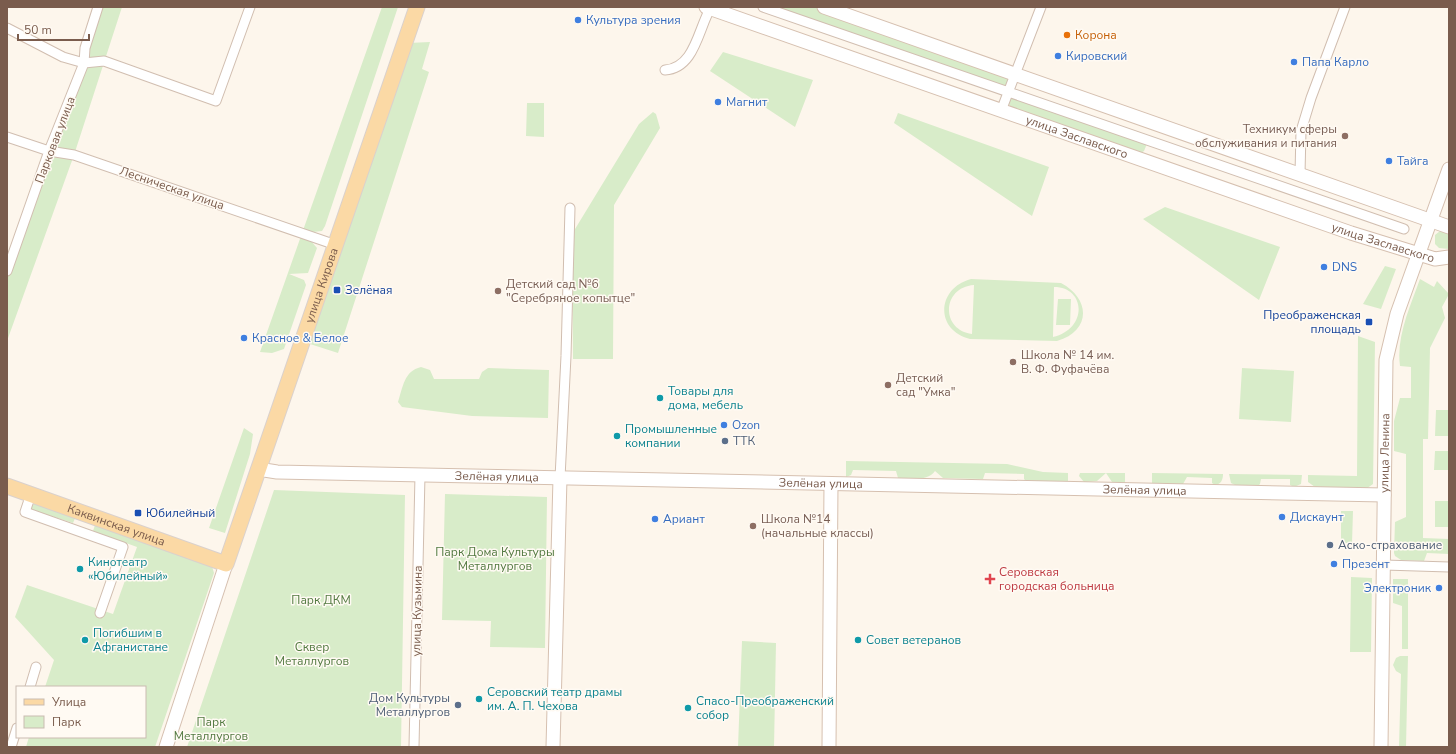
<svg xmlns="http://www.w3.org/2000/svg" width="1456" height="754" viewBox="0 0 1456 754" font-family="'Nunito Sans',sans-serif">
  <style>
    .green { fill: #d8ecc9; fill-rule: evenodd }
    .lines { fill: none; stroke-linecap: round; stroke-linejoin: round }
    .street-casing { stroke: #d1beb0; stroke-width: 11 }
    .secondary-casing { stroke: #d6c0b0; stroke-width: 15 }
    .primary-casing { stroke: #dad1cd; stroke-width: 17 }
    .street { stroke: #fff; stroke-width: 9 }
    .secondary { stroke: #fff; stroke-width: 13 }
    .primary { stroke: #fbd9a5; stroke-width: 15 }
    .shop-dot { fill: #3f7fe0; stroke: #fffaf3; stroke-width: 1.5 }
    .food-dot { fill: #e8710a; stroke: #fffaf3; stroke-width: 1.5 }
    .education-dot { fill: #8d6e63; stroke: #fffaf3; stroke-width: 1.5 }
    .transit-dot { fill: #1a4fb4; stroke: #fffaf3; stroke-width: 1.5 }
    .culture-dot { fill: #0f9aa8; stroke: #fffaf3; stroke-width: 1.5 }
    .service-dot { fill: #5c6f8a; stroke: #fffaf3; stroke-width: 1.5 }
    .health-dot { fill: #e0444e; stroke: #fffaf3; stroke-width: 1.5 }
    .labels { text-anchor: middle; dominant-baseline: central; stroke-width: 3; stroke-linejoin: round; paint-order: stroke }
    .shop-label { font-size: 12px; fill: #366cbe; stroke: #fffaf3; text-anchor: start }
    .food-label { font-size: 12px; fill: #c56008; stroke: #fffaf3; text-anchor: start }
    .education-label { font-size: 12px; fill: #785e54; stroke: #fffaf3; text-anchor: start }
    .street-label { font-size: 12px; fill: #7a5c4d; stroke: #fffaf3 }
    .transit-label { font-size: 12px; fill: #164399; stroke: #fffaf3; text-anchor: start }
    .culture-label { font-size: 12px; fill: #0d838f; stroke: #fffaf3; text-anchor: start }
    .service-label { font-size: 12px; fill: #4e5e75; stroke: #fffaf3; text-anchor: start }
    .park-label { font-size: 12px; fill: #537a41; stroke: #fffaf3 }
    .health-label { font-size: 12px; fill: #be3a42; stroke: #fffaf3; text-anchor: start }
  </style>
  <rect width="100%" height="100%" fill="#fdf6ec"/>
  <!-- green -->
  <path class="green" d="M100,7h22l-48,148 -67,186v-70z
    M382,7h16l-73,219 -3,5 -18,2 13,15 -9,25 -19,1 15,6 2,5 -22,64 -12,4 -12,-1z
    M763,7h61l190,66 -7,19z
    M430,42l-8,27 7,3 -91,281 -28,-9 98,-301z
    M723,52l90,28 -18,47 -85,-56z
    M1011,93l137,48 -4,10 -5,3 -128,-46 -2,-4z
    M527,103h17v34l-18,-1z
    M653,112l3,2 4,14 -46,77 -1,154h-40l-1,-125 67,-110z
    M898,113l151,54 -17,49 -138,-93z
    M1165,207l115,40 -21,53 -116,-81z
    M1440,231l9,2v16l-10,-1 -4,-4v-9z
    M1385,266l11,3 -15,40 -18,-5z
    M971,279l90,4c30,16 30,48 -4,58l-87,-2c-36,-9 -33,-51 1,-60zM974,285l-2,49c-32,-4 -30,-47 2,-49zM1054,287c32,0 34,42 -1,50z
    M1420,279l14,8 3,-6 12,13 -7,13 3,11 -15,30 -2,91h-5v99l26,1v15l-22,-1 -3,8 -23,-1 -6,-4 -1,-3 1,-31 11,-5v-63l-12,-3v-30l6,-23h11v-31l-11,-1c-4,-29 10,-59 20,-87z
    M1058,299h13l-1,26h-14z
    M1358,336l17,6 -2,142 -7,5 -51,-2 -7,-5v-7l49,1z
    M421,367l9,3 4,9h45l3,-7 6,-4 61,2 -1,48 -76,-2 -70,-9 -4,-5c5,-15 6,-31 23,-35z
    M1242,368l52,3 -3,51 -52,-3z
    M1436,410h13v26h-14z
    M244,428l9,6 -3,20 -25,79 -16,-5z
    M1435,451h14v19h-15z
    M846,461l161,3 36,8 25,1v8h-42l-2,-2v-5l-39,-1 -2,6 -40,-1 -8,-7c-8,11 -25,7 -37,7l-2,-7 -43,-1 -2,5 -5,2z
    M1080,473h45v10l-13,-1 -6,-9 -9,8 -13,1 -5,-6z
    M1152,473l71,1c0,6 -2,10 -8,11l-3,-2v-5l-25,-1 -4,7 -31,-1z
    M1229,474l73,1 -1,9 -7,3 -4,-2v-6h-29l-1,5 -2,2 -23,-1 -4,-2z
    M274,490l131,5 -4,252h-214z
    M445,494l102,3 -2,151 -55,-1 1,-26 -49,-1z
    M31,501l45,15 -3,7 -44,-14z
    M1435,501h14v26h-14z
    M1341,511h12l-1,32h-11z
    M96,522l44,16 -1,3 72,22 3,10 -59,174h-129l3,-10h116v-50h-100l9,-27 -39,-43 12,-32 86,29 24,-67 -44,-16z
    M1351,577l21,1 -1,74h-21z
    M1393,579h15v70h-6v-43l-9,-3z
    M742,641l34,2 -2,104h-36z
    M1400,656h8l-2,91h-7l2,-73 -5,-3 -3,-6 3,-7z"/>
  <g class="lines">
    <defs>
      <path id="street" d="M763,7l641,222
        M7,28l56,29 21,6 20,-2 112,40 34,-94
        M665,70c30,-2 33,-41 46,-63
        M1001,111l40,-104
        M7,137l42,14 25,4 262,90
        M1300,174l1,-43 10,-33 34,-91
        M7,271l42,-120 35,-88 1,-15 13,-41
        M560,478l6,-122 4,-148
        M31,494l-6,18 98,35 -23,66
        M1384,565l65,2
        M30,687l6,-20
        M11,747l6,-19
        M414,747l6,-272"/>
      <g id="secondary">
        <path id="s1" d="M706,7l645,226 84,26 14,-2"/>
        <path d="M824,7l625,220"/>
        <path id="s2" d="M258,469l19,3 1107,23"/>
        <path d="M166,747l60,-183"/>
        <path d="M553,747l7,-269"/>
        <path d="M829,747l2,-263"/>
        <path id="s3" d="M1381,747l5,-387 11,-46 52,-145"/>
      </g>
      <g id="primary">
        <path id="s4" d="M7,486l219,78 191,-557"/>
      </g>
    </defs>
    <!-- street casing -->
    <use href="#street" class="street-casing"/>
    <!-- secondary casing -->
    <use href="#secondary" class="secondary-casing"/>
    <!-- primary casing -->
    <use href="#primary" class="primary-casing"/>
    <!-- street -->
    <use href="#street" class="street"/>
    <!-- secondary -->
    <use href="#secondary" class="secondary"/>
    <!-- primary -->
    <use href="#primary" class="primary"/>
  </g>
  <!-- markers -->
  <g class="shop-dot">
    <circle cx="578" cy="20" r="4"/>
    <circle cx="1058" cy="56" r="4"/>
    <circle cx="1294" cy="62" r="4"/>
    <circle cx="718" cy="102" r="4"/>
    <circle cx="1389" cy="161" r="4"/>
    <circle cx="1324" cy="267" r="4"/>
    <circle cx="244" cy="338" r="4"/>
    <circle cx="724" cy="425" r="4"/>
    <circle cx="1282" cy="517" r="4"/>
    <circle cx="655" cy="519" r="4"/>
    <circle cx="1334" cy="564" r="4"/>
    <circle cx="1439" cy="588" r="4"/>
  </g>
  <circle class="food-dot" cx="1067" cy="35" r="4"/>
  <g class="education-dot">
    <circle cx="1345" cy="136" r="4"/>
    <circle cx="498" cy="291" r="4"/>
    <circle cx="1013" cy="362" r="4"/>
    <circle cx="888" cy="385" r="4"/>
    <circle cx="753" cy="526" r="4"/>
  </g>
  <g class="transit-dot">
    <rect x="333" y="286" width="8" height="8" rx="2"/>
    <rect x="1365" y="318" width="8" height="8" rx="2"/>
    <rect x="134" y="509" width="8" height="8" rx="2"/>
  </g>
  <g class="culture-dot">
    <circle cx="660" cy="398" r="4"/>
    <circle cx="617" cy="436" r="4"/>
    <circle cx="80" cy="569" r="4"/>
    <circle cx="85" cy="640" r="4"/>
    <circle cx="858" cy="640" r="4"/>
    <circle cx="479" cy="699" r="4"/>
    <circle cx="688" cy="708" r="4"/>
  </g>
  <g class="service-dot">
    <circle cx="725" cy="441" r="4"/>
    <circle cx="1330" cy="545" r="4"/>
    <circle cx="458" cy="705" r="4"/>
  </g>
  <path class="health-dot" d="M988 573h4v4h4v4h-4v4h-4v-4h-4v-4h4z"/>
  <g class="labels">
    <!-- shop labels -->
    <g class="shop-label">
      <text x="586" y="20">Культура зрения</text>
      <text x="1066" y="56">Кировский</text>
      <text x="1302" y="62">Папа Карло</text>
      <text x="726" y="102">Магнит</text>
      <text x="1397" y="161">Тайга</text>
      <text x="1332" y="267">DNS</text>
      <text x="252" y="338">Красное &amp; Белое</text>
      <text x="732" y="425">Ozon</text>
      <text x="1290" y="517">Дискаунт</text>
      <text x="663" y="519">Ариант</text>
      <text x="1342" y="564">Презент</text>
      <text x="1431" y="588" text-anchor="end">Электроник</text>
    </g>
    <!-- food labels -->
    <g class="food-label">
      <text x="1075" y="35">Корона</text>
    </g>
    <!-- education labels -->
    <g class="education-label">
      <text x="1337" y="129" text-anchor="end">Техникум сферы<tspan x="1337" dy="14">обслуживания и питания</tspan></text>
      <text x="506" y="284">Детский сад №6<tspan x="506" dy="14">"Серебряное копытце"</tspan></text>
      <text x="1021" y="355">Школа № 14 им.<tspan x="1021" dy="14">В. Ф. Фуфачёва</tspan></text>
      <text x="896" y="378">Детский<tspan x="896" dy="14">сад "Умка"</tspan></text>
      <text x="761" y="519">Школа №14<tspan x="761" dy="14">(начальные классы)</tspan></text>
    </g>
    <!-- street labels -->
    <g class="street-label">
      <text stroke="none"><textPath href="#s1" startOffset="393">улица Заславского</textPath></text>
      <text transform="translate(55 140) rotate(-69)">Парковая улица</text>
      <text transform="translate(172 188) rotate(19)">Лесническая улица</text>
      <text stroke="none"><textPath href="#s1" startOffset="717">улица Заславского</textPath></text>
      <text stroke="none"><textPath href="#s4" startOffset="527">улица Кирова</textPath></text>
      <text stroke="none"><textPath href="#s3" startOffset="294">улица Ленина</textPath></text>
      <text stroke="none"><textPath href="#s2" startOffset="239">Зелёная улица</textPath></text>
      <text stroke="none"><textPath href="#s2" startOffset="563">Зелёная улица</textPath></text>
      <text stroke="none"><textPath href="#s2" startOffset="887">Зелёная улица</textPath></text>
      <text stroke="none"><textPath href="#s4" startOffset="116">Каквинская улица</textPath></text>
      <text transform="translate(417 611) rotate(-89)">улица Кузьмина</text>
    </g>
    <!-- transit labels -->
    <g class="transit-label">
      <text x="345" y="290">Зелёная</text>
      <text x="1361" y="315" text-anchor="end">Преображенская<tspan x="1361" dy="14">площадь</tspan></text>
      <text x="146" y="513">Юбилейный</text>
    </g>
    <!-- culture labels -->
    <g class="culture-label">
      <text x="668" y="391">Товары для<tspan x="668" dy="14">дома, мебель</tspan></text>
      <text x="625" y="429">Промышленные<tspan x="625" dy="14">компании</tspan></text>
      <text x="88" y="562">Кинотеатр<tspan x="88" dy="14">«Юбилейный»</tspan></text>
      <text x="93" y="633">Погибшим в<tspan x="93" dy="14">Афганистане</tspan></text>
      <text x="866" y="640">Совет ветеранов</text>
      <text x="487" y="692">Серовский театр драмы<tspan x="487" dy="14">им. А. П. Чехова</tspan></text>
      <text x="696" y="701">Спасо-Преображенский<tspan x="696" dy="14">собор</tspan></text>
    </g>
    <!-- service labels -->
    <g class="service-label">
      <text x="733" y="441">ТТК</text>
      <text x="1338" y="545">Аско-страхование</text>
      <text x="450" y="698" text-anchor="end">Дом Культуры<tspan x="450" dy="14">Металлургов</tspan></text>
    </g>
    <!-- park labels -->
    <g class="park-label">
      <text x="495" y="552">Парк Дома Культуры<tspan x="495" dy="14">Металлургов</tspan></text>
      <text x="321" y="600">Парк ДКМ</text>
      <text x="312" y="647">Сквер<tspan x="312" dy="14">Металлургов</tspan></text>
      <text x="211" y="722">Парк<tspan x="211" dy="14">Металлургов</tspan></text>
    </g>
    <!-- health labels -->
    <g class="health-label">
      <text x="999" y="572">Серовская<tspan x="999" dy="14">городская больница</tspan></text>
    </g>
  </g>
  <!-- border -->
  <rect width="1456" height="754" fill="none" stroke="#7a5c4d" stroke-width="16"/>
  <!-- legend -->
  <rect x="16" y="686" width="130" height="52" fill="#fffaf3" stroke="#cabbb1"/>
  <rect x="24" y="699" width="20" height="6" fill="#fbd9a5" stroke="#cabbb1"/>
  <text x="52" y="706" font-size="12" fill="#7a5c4d">Улица</text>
  <rect x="24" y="716" width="20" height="12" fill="#d8ecc9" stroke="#cabbb1"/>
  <text x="52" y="726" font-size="12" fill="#7a5c4d">Парк</text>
  <!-- scale -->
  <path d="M18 34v6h71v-6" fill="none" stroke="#7a5c4d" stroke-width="2"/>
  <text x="24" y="34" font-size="12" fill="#7a5c4d" stroke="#fffaf3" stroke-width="3" paint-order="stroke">50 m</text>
</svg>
